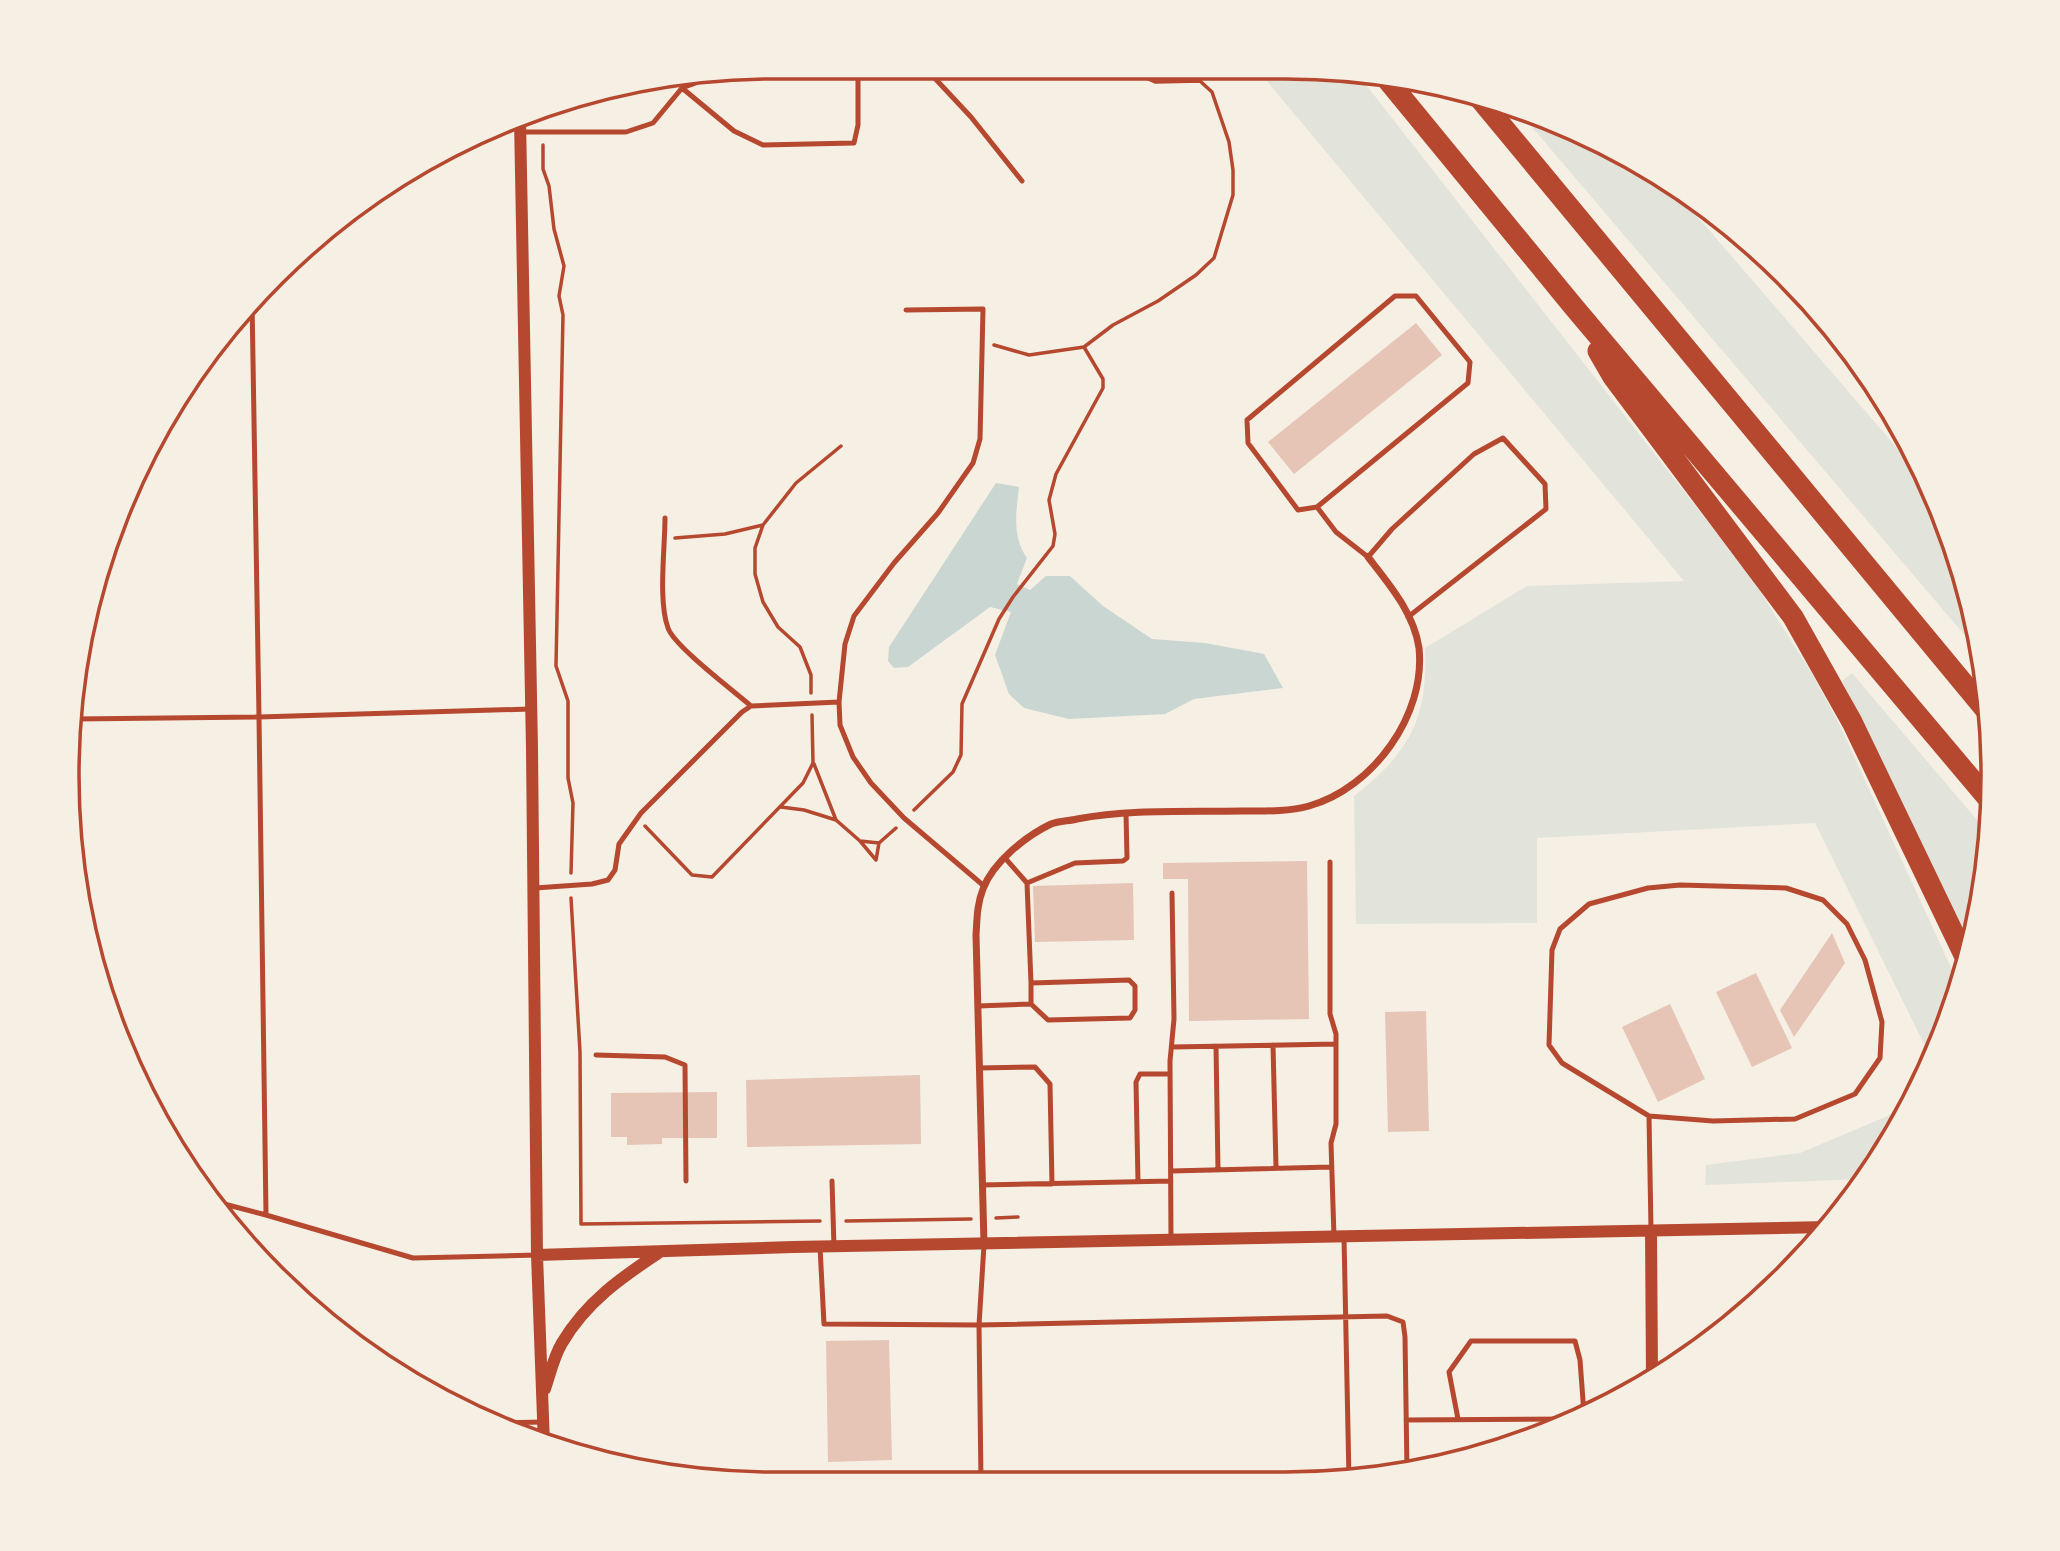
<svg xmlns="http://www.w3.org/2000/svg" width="2060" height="1551" viewBox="0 0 2060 1551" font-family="Rubik,sans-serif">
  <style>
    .green { fill: #e2e4dc }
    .water { fill: #c9d6d2 }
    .building { fill: #e6c5b7 }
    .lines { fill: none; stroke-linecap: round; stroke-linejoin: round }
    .path { stroke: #b5482f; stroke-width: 3.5 }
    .service { stroke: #b5482f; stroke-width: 5 }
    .minor { stroke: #b5482f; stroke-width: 7 }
    .tertiary { stroke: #b5482f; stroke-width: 12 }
    .motorway { stroke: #b5482f; stroke-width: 21 }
    .rim { fill: none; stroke: #b5482f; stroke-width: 3.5 }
  </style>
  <rect width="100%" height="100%" fill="#f6efe4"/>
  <!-- green -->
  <path class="green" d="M1256,68h74l26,4 395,505 63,100 27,51 119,259 -4,17 -25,54 -116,-235 -278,15v85l-181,1 -2,-128c55,-43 74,-77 71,-148l102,-62 157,-5z
    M1514,106l42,15 109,58 264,306 40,107 10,60z
    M1852,673l137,161 -2,34 -17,74 -128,-261z
    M1909,1107l-11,23 -35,49 -158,6 1,-20 94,-12z"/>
  <!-- water -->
  <path class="water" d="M996,483l23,4c-3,25 -7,50 8,71l-10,26 13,6 16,-14h24l33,30 49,33 53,4 59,11 19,34 -89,11 -29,15 -96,5 -45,-11 -15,-14 -14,-39 16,-43 -21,-5 -82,60 -14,1 -6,-7 1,-14z"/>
  <!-- building -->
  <path class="building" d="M1416,323l26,32 -148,119 -26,-32z
    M1307,861l2,158 -120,2 -1,-142h-25v-16z
    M1133,883l1,57 -99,2 -2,-56z
    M1832,933l13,30 -51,74 -14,-27z
    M1756,973l36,75 -40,19 -36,-75z
    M1670,1004l35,75 -47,23 -36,-75z
    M1426,1011l3,120 -41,1 -3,-120z
    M920,1075l1,69 -174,3 -1,-67z
    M717,1092v46h-55v6l-35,1v-8h-16v-44z
    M889,1340l3,120 -64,2 -2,-121z"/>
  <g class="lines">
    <!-- path -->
    <path class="path" d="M543,145v24l6,17 5,43 10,37 -5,30 4,19 -7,351 12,35v77l5,25 -2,70
      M994,345l35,10 55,-8
      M763,525l-8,23v26l8,28 15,25 22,20 11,28v18
      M675,538l50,-4 38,-9 33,-42 45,-37
      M814,764l22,56 24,21
      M781,807l23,3 32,10
      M914,810l39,-38 8,-17 1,-51 37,-85 14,-22 40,-51 2,-12 -6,-34 7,-26 47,-86v-9l-19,-32 29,-22 45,-24 38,-26 18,-17 19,-63v-25l-4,-28 -17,-50 -12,-11 -45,1 -33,-15
      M645,826l47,49 20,2 91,-94 10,-20 -1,-48
      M879,843l-19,-2 16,19 3,-17 17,-15
      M571,898l9,154 1,172 239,-3
      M996,1218l22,-1
      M846,1221l125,-2"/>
    <!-- service -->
    <path class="service" d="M929,72l42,45 51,64
      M682,88l52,43 29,14 91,-2 4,-18v-51
      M522,132h104l27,-9 29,-35 30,-11 217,-5 20,-5
      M906,310l77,-1 -3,130 -7,24 -35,50 -44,50 -40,53 -9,28 -6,58 1,23 13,32 18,26 33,35 80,68
      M1317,507l-19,3 -50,-67 -1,-23 148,-124h21l54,66 -2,21 -151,124 19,25 32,25 24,-28 82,-75 29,-16 42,46 1,25 -138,108
      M665,518c0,30 -7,83 3,110 6,18 66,63 83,78l88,-4
      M530,709l-271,8 7,498 147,43 124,-3
      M75,719l184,-2 -7,-416
      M1005,858l22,25 4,100
      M1330,862v152l6,20v90l-5,19 3,94
      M1027,883l48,-20 48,-2 4,-3 -1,-45
      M1680,885l106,3 37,12 24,24 18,36 17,62 -2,36 -25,36 -60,25 -82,2 -64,-5 -87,-53 -13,-18 3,-95 8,-21 29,-25 59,-16z
      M535,888l57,-4 16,-4 7,-10 4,-26 22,-31 101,-101 9,-6
      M978,1006l53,-2 17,16 82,-2 5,-8v-24l-6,-6 -98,3v21
      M1273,1045l3,122
      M1216,1046l2,124
      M1172,1047l164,-3
      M596,1055l69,2 20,8 1,116
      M979,1068l56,-1 15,17 2,100
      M1649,1116l2,114
      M1171,1171l161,-4
      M832,1181l2,66
      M1138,1182l-2,-100 4,-8h30
      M982,1185l189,-4
      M209,1200l57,15
      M1344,1237l5,242
      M1171,1240l-1,-179 4,-42 -2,-126
      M820,1247l4,77 155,1 408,-9 16,6 2,15 2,134
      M1458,1419l-9,-47 22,-31h104l5,19 4,54
      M1406,1420l169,-1
      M495,1423l49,-1
      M981,1481l-2,-156 5,-80"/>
    <!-- minor -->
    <path class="minor" d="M984,1244l-8,-309c1,-16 1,-31 7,-46 10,-27 43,-53 68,-65 8,-3 18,-3 26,-5 53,-10 109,-7 164,-8 21,0 47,1 68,-5 64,-18 117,-91 110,-158 -5,-35 -30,-64 -51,-91"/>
    <!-- tertiary -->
    <path class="tertiary" d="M520,120l12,629 5,506 7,190
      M1651,1230l1,145
      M537,1255l256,-8 1036,-20
      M545,1389c5,-15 9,-33 17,-46 24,-41 60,-66 98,-91"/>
    <!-- motorway -->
    <path class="motorway" d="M1385,77l188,229 417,495
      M1475,93l514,621
      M1598,351l15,26 180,240 59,105 114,237"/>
  </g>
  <!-- crop -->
  <path d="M0 0H2060V1551H0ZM775 79H1285A696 696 0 0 1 1981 775V776A696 696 0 0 1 1285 1472H775A696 696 0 0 1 79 776V775A696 696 0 0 1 775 79Z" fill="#f6efe4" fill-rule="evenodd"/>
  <path class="rim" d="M775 79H1285A696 696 0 0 1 1981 775V776A696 696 0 0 1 1285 1472H775A696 696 0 0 1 79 776V775A696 696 0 0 1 775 79Z"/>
</svg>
